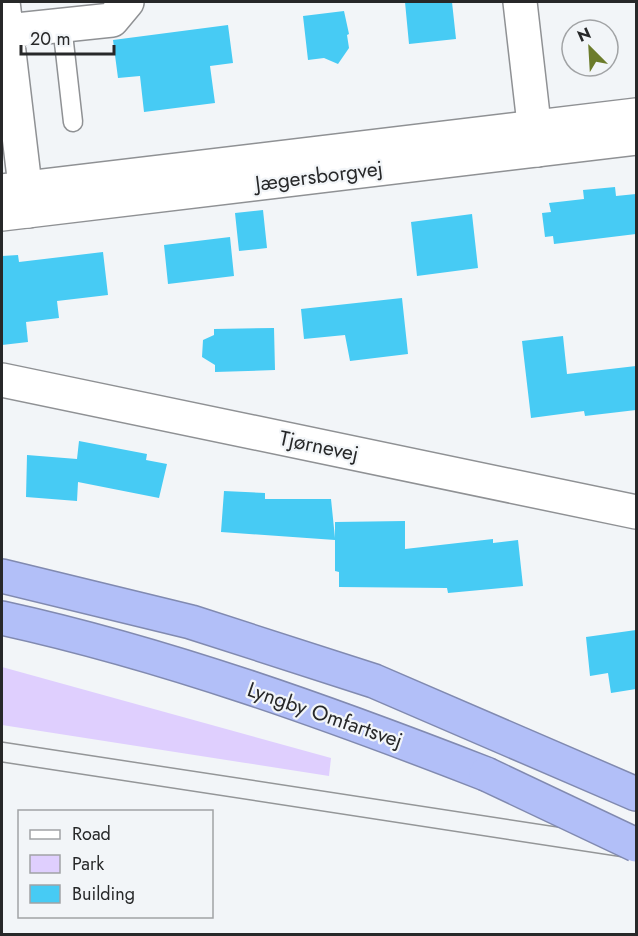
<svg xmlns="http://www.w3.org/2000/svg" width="638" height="936" viewBox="0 0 638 936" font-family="Jost,sans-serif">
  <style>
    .green { fill: #dfcffe }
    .building { fill: #47cbf4 }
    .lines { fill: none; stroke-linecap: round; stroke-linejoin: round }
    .service-casing { stroke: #8f9194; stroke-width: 21 }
    .minor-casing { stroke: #8f9194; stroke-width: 36 }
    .tertiary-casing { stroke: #8f9194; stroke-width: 36 }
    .motorway-casing { stroke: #818ab0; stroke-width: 36 }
    .service { stroke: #fff; stroke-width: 18 }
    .minor { stroke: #fff; stroke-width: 33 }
    .tertiary { stroke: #fff; stroke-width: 33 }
    .motorway { stroke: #b2bff8; stroke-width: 33 }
    .tram { stroke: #949698; stroke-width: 1.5 }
    .motorway-bridge-casing { stroke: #818ab0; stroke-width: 36; stroke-linecap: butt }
    .motorway-bridge { stroke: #b2bff8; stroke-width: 33 }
    .labels { text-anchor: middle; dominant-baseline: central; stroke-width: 4.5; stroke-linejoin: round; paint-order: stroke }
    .street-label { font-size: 21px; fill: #272829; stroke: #f2f5f8 }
  </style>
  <rect width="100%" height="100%" fill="#f2f5f8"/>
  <!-- green -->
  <path class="green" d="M2,667l329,91 -2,18 -327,-51z"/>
  <!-- building -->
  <path class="building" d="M405,2h47l4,37 -47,5z
    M344,11l5,23 -2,1 2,13 -11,16 -14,-6 -16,2 -5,-44z
    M228,25l5,38 -23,3 5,37 -71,9 -4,-36 -22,2 -5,-38z
    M615,187l1,9 20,-2v40l-82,10 -1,-8 -8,1 -3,-24 9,-1 -2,-9 35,-4 -1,-9z
    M263,210l4,38 -28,3 -4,-38z
    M472,214l6,54 -61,8 -6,-54z
    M230,237l4,39 -66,8 -4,-39z
    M103,252l5,43 -51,6 2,17 -33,4 2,20 -26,3v-89l16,-1 1,7z
    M402,298l6,56 -58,7 -5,-26 -41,4 -3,-30z
    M274,328l1,42 -60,2v-7l-13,-8 1,-17 11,-5v-6z
    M563,336l4,38 69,-8v44l-51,6 -1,-5 -53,7 -9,-77z
    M79,441l68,13 -1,6 21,4 -8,34 -81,-16 -1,19 -51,-4 1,-42 50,4z
    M224,491l41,2v6h66l4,39v-16l70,-1v28l88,-10v4l25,-3 5,46 -75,7 -1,-5 -108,-1v-15l-4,-1v-31l-114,-8z
    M636,630v59l-25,4 -3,-20 -18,3 -4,-39z"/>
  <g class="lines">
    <defs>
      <path id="service" d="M62,25l11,97"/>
      <path id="minor" d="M3,2l25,209
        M520,2l17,148
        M7,31l105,-11 15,-18
        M2,380l634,132"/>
      <path id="tertiary" d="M2,191l634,-76
        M2,214l634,-76"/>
      <path id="motorway" d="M2,576l189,46 183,59 262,113
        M2,618c164,36 327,95 484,156"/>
    </defs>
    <!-- service casing -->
    <use href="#service" class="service-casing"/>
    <!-- minor casing -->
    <use href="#minor" class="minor-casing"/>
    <!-- tertiary casing -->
    <use href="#tertiary" class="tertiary-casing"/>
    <!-- motorway casing -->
    <use href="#motorway" class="motorway-casing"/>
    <!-- service -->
    <use href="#service" class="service"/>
    <!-- minor -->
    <use href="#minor" class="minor"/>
    <!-- tertiary -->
    <use href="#tertiary" class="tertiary"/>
    <!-- motorway -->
    <use href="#motorway" class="motorway"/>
    <!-- tram -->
    <path class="tram" d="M2,742l634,97
      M2,762l634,97"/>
    <defs>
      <path id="motorway-bridge" d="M486,774l150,71"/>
    </defs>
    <!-- motorway-bridge casing -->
    <use href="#motorway-bridge" class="motorway-bridge-casing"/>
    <!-- motorway-bridge -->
    <use href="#motorway-bridge" class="motorway-bridge"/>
  </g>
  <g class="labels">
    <!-- street labels -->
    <g class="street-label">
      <text transform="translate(319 176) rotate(-7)">Jægersborgvej</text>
      <text transform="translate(319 446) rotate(12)">Tjørnevej</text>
      <text transform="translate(325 715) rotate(19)">Lyngby Omfartsvej</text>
    </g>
  </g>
  <!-- border -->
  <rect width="638" height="936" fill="none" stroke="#272829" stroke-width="6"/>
  <!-- legend -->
  <rect x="18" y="810" width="195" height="108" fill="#f2f5f8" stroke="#a1a3a5" stroke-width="1.5"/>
  <rect x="30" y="830" width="30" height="9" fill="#ffffff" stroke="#a1a3a5" stroke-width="1.5"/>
  <text x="72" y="840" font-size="18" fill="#272829">Road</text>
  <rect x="30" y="855" width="30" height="18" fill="#dfcffe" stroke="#a1a3a5" stroke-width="1.5"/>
  <text x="72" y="870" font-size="18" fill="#272829">Park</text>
  <rect x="30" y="885" width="30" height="18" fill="#47cbf4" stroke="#a1a3a5" stroke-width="1.5"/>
  <text x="72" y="900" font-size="18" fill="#272829">Building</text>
  <!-- north arrow -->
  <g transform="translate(590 48) rotate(336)"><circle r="28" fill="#f2f5f8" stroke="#a1a3a5" stroke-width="1.5"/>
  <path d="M0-4.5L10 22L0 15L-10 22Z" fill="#6c7c2b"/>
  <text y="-9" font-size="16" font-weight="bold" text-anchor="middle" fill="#272829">N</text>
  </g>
  <!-- scale -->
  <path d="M21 45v9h93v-9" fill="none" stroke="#272829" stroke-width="3"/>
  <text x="30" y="45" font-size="18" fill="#272829" stroke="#f2f5f8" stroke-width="4.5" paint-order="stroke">20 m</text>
</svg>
